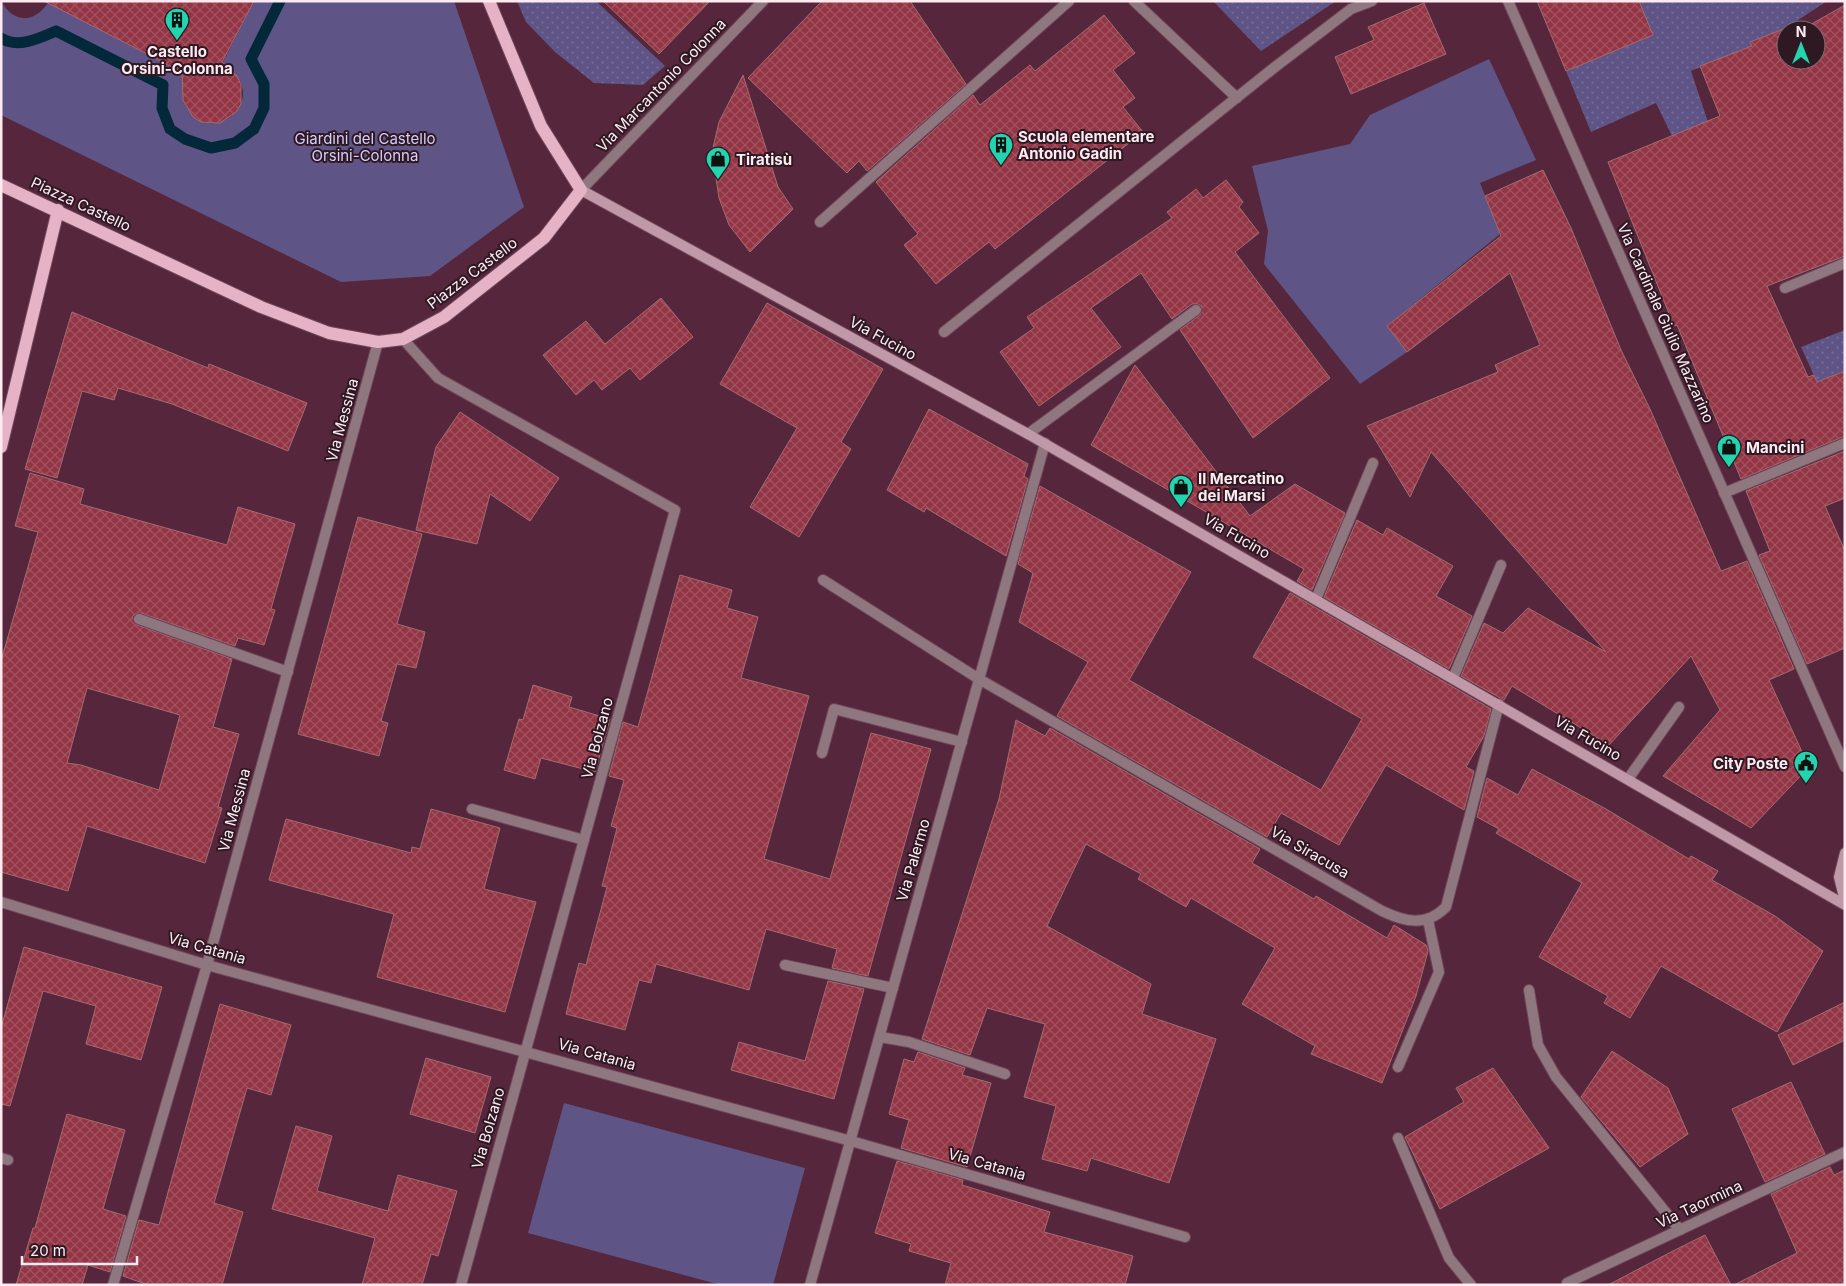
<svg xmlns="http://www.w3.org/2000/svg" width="1846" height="1286" viewBox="0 0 1846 1286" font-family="Inter,sans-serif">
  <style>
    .grass { fill: url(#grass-dots) }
    .garden { fill: #5f5486 }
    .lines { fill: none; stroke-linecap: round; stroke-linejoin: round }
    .stream { stroke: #032839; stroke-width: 11 }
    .building { fill: url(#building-cross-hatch); stroke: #a56b70; fill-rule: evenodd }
    .service-casing { stroke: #714659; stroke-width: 12 }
    .minor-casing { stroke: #714659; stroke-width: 12 }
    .tertiary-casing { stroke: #714659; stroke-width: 12 }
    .secondary-casing { stroke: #714659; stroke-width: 12 }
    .primary-casing { stroke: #714659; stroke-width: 14 }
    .service { stroke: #8f7780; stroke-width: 10 }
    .minor { stroke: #8f7780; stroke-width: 10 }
    .tertiary { stroke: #8f7780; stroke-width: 10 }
    .secondary { stroke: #c098a7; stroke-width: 10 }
    .primary { stroke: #e5b2c6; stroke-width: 12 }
    .labels { text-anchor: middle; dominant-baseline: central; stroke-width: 4; stroke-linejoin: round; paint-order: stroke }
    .poi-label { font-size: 15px; font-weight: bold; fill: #feebf2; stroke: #2e1922; text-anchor: start }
    .street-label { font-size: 15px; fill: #feebf2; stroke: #2e1922 }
    .park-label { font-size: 15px; fill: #d7cefc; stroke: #2e1922 }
  </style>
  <defs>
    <pattern id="grass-dots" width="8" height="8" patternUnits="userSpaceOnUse" patternTransform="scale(1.25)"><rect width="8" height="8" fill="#5f5486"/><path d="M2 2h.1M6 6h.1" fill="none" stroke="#776d98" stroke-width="1.8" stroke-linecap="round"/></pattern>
    <pattern id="building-cross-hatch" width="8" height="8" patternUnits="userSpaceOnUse" patternTransform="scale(1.25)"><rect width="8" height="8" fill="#933545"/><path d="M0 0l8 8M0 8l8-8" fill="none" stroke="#a35260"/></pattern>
  </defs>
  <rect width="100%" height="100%" fill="#56273c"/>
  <!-- grass -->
  <path class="grass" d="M517,1h79l69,65 -22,19 -49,-2 -39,-31 -29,-30z
    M1213,1h123l-75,50z
    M1639,1h188l-41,27 -36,14 2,4 -61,25 20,60 -39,5 -16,-33 -65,29 -25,-61 87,-36z
    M1845,330v41l-28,11 -16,-35z"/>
  <!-- garden -->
  <path class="garden" d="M1,1c13,23 33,22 47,2l141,73c-2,7 -5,15 -5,22 -1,5 3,10 6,14 23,30 71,-7 46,-36 -3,-5 -10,-8 -14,-12l32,-63h200l70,206 -94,69 -89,6 -340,-167z
    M1489,59l47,101 -56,23 20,51 -113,92 20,26 -47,32 -96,-120 4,-33 -16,-65 98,-22 20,-29z
    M564,1103l241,65 -32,117h-52l-193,-52z"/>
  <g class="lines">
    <!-- stream -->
    <path class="stream" d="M1,38c16,11 39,0 55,-7l107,54 -1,23 8,21 15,10 26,9 24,-5 19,-14 10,-21v-24l-13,-25 29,-58"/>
  </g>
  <!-- building -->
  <path class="building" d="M44,1h210l-32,61 15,14 4,9v19l-5,8 -16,11 -19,-1 -8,-5 -10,-17 -1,-28z
    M603,1h107l-51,53z
    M822,1h88l56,83 -99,87 -8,-10 -12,12 -99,-95z
    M1537,1h102l14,34 -87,36z
    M1424,3l22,51 -95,40 -16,-37 39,-17 -6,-13z
    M1845,5v251l-78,30 41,91 6,-2 3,7 28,-11v65l-104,43 -64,-154 -3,1 -66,-164 112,-46 -20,-50 52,-20 -2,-4 36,-14v32h30v-30h-15z
    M1104,15l31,38 -22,17 22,28 -12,9 20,25 -148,117 -6,-7 -53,42 -32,-39 14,-11 -42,-52 97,-87 7,10 50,-40 5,6z
    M743,75l35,112 15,22 -43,43 -21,-27 -10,-27 -7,-46 7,-30z
    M1543,170l28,58 50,122 29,59 71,162 26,-10 47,108 -25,11 40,87 -58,61 -88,-52 57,-66 -29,-54 -82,89 -97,-59 -8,14 -43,-24 23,-53 19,10 25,-25 78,44 -175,-200 -21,45 -43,-71 131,-54 -3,-7 45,-20 -30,-72 -103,79 -20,-26 114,-90 -16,-40z
    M1226,180l17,22 -4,5 20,26 -24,19 95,126 -77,60 -73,-108 20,-15 2,-9 -4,-2h-6l-20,15 -31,-46 -50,35 30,39 -82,59 -39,-54 34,-24 -7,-11 145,-99 -5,-6 29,-23 7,9z
    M661,298l32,39 -53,43 -10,-12 -28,22 -8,-10 -18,15 -33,-40 43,-34 19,23z
    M767,303l116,66 -42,73 10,7 -52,88 -49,-30 47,-79 -77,-44z
    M72,312l136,56 1,-4 98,39 -19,48 -116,-47 -54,-16 -4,12 -32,-9 -25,87 -32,-9z
    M1135,365l115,151 45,-32 50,29 -33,77 -15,-9 7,-12 -213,-124z
    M929,409l99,55 -4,12 4,3 -22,77 -80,-48 -2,4 -37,-22z
    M460,412l99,66 -29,43 -40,-27 -13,50 -61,-14 20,-83z
    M1845,451v47l-20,8 20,45v97l-38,16 -48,-109 11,-4 -24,-60z
    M30,473l54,16 -4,15 147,41 11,-38 57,17 -24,85 4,1 -11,35 -26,-7 -3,8 -94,-33 -6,1 -3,3 5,8 95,34 -19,68 26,7 -21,73 4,1 -17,55 -118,-37 -19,65 -67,-19v-211l37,-129 -23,-6zM87,688l93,27 -21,75 -78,-25 -14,-2z
    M1040,486l151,86 -62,108 192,110 41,-71 -109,-62 37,-64 201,116 -7,27 -18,31 8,4 -10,39 -78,-45 -47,80 -58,-32 -14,24 -210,-121 31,-54 -69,-40 14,-49 -15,-9z
    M358,517l64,17 -25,90 28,8 -9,36 -19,-4 -16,57 7,2 -9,33 -81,-22z
    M1357,520l26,15 4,-7 66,38 -17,30 36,20 -23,53 -125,-72z
    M680,575l52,15 -5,18 31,9 -17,61 68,18 -45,163 66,20 41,-146 60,16 -63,227 -36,-8 5,-19 -71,-20 -17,61 -93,-26 -5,19 -12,-3 -14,50 -59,-16 13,-51 7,2 21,-78 -5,-1 15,-58 -6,-2 13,-46 -15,-4 14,-54 15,5z
    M533,685l39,12 -3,10 41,12 -15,53 -54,-14 -6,21 -31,-9 15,-51 4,1z
    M1016,720l29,16 5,-8 210,121 -8,14 62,36 2,-3 71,42 7,-13 32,20 2,6 -12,45 -34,87 -71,-29 4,-8 -73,-42 33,-56 -84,-50 -5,9 -48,-28 3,-5 -55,-30 -39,82 104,58 -9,30 74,25 -47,144 -78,-25 -4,13 -45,-12 14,-53 -32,-9 21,-73 -58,-16 -17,47 -48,-16 77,-240z
    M1532,769l74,40 83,50 2,-3 27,15 -6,9 63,36 48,35 -46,81 -116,-66 -31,52 -26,-15 4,-7 -69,-39 43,-74 -86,-50 3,-4 -22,-12 10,-39 31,17z
    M431,809l69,19 -16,61 52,13 -31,110 -128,-35 17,-63 -125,-34 17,-61 125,34 1,-6 8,2z
    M24,947l138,40 -21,73 -55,-16 10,-38 -53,-15 -33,115 -9,-2v-76z
    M828,981l36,8 -30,110 -103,-29 8,-28 66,19z
    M1845,1002v38l-52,25 -15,-30z
    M220,1004l71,21 -20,70 -24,-7 -33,115 29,9 -21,73h-74l-25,-9 16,-56 20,5z
    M1612,1051l56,37 20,46 -48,33 -59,-70z
    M918,1052l47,16 -3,7 29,8 -24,84 -66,-19 8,-28 -20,-6 15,-55 10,3z
    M426,1058l65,19 -16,56 -65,-19z
    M1493,1068l56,80 -109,61 -35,-72 59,-35 -8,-14z
    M1791,1082l34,72 -60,28 -33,-73z
    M67,1114l58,16 -22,79 23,7 -16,56 -22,-7 -6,20h-66l17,-57h2z
    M296,1126l36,10 -15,55 71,20 10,-36 59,16 -19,65 -7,-2 -9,31h-60l13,-47 -103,-29z
    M897,1161l66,19 -1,5 88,27 -6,20 89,24 -8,29h-180l6,-22 -42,-12 2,-7 -36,-11z
    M1830,1167l4,8 11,-5v115h-111l63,-32 -26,-59z
    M1705,1235l26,50h-123l63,-33z"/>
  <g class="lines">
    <defs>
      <path id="service" d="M1134,1l103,97
        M820,222l249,-221
        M1785,288l60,-25
        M944,332l331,-265 76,-58 21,-8
        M1028,434l168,-124
        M1724,493l121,-50
        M823,580l156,99
        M1316,599l57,-136
        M139,619l149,53
        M1453,678l48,-113
        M822,753l12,-44 128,33
        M1628,779l51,-72
        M472,809l112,31
        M785,965l108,23
        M1529,990l9,55 18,32 124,153
        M880,1037l29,5 96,32
        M1398,1067l41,-95 -11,-52
        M1398,1138l51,120 22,27
        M1,1158l7,2"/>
      <path id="minor" d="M403,339l35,39 237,132 -214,775
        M979,679l403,232c23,11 44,16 64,-4l53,-203
        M1,902l206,63 644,176 334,96
        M1567,1283l278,-131
        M113,1285l94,-320 171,-623
        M810,1285l235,-842"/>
      <path id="tertiary" d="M1508,1l337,766
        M581,190l182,-189"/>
      <path id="secondary" d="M581,190l447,244 817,471
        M1845,853l-6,24 6,24"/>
      <path id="primary" d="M1,185l260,122 68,26 49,9 25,-3 41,-22 100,-79 37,-48 -40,-64 -52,-125
        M1,447l57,-237"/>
    </defs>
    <!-- service casing -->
    <use href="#service" class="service-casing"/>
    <!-- minor casing -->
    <use href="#minor" class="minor-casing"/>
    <!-- tertiary casing -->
    <use href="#tertiary" class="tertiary-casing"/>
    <!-- secondary casing -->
    <use href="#secondary" class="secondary-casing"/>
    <!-- primary casing -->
    <use href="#primary" class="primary-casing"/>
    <!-- service -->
    <use href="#service" class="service"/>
    <!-- minor -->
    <use href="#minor" class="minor"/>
    <!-- tertiary -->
    <use href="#tertiary" class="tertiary"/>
    <!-- secondary -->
    <use href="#secondary" class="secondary"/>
    <!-- primary -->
    <use href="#primary" class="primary"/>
  </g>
  <!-- icons -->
  <defs>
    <symbol id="building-pin" viewBox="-11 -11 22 30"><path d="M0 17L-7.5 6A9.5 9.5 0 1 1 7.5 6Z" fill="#22d5af" stroke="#2e1922"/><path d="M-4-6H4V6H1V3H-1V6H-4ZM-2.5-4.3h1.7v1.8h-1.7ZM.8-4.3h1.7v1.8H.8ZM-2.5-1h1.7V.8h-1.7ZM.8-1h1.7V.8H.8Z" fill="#111"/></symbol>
    <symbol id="shop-pin" viewBox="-11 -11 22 30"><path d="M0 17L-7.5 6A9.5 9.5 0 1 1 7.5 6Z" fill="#22d5af" stroke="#2e1922"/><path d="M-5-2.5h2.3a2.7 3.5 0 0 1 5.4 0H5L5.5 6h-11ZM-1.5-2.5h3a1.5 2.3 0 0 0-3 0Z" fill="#111"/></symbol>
    <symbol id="civic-pin" viewBox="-11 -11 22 30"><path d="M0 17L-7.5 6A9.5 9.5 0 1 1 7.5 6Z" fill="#22d5af" stroke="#2e1922"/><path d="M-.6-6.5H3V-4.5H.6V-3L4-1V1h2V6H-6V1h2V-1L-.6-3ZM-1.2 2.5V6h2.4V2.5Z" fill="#111"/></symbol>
  </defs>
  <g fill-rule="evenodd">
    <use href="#building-pin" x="163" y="6" width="28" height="38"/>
    <use href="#building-pin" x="987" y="131" width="28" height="38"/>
    <use href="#shop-pin" x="704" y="145" width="28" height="38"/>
    <use href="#shop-pin" x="1715" y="433" width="28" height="38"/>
    <use href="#shop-pin" x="1167" y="473" width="28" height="38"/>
    <use href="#civic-pin" x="1792" y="749" width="28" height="38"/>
  </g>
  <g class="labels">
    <!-- poi labels -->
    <g class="poi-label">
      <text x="177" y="51" text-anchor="middle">Castello<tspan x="177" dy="17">Orsini-Colonna</tspan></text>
      <text x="1018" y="136">Scuola elementare<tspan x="1018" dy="17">Antonio Gadin</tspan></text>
      <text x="736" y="159">Tiratisù</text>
      <text x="1746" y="447">Mancini</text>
      <text x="1198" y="478">Il Mercatino<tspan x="1198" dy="17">dei Marsi</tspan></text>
      <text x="1788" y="763" text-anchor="end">City Poste</text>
    </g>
    <!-- street labels -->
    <g class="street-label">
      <text transform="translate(661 85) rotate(-46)">Via Marcantonio Colonna</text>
      <text transform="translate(81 204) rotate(25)">Piazza Castello</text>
      <text transform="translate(472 273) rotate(-37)">Piazza Castello</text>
      <text transform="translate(1666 323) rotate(66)">Via Cardinale Giulio Mazzarino</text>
      <text transform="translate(883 338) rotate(29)">Via Fucino</text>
      <text transform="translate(342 420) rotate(-75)">Via Messina</text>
      <text transform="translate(1237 536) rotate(30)">Via Fucino</text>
      <text transform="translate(597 738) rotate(-75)">Via Bolzano</text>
      <text transform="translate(1588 738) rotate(30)">Via Fucino</text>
      <text transform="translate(234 810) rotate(-75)">Via Messina</text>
      <text transform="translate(1310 852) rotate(30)">Via Siracusa</text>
      <text transform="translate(913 860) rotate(-74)">Via Palermo</text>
      <text transform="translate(207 948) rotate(16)">Via Catania</text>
      <text transform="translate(597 1054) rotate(16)">Via Catania</text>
      <text transform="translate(488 1128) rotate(-74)">Via Bolzano</text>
      <text transform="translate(987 1164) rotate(16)">Via Catania</text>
      <text transform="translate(1699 1204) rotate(-25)">Via Taormina</text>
    </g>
    <!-- park labels -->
    <g class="park-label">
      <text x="365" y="138">Giardini del Castello<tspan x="365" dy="17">Orsini-Colonna</tspan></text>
    </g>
  </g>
  <!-- border -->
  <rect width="1846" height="1286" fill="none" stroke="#feebf2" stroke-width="5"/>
  <!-- north arrow -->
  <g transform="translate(1801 45)"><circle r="24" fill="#2e1922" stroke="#816d75"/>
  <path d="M0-4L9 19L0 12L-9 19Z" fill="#22d5af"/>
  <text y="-8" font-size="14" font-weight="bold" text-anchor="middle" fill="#feebf2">N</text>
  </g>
  <!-- scale -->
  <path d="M22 1256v8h115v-8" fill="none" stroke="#feebf2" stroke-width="2.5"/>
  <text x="30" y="1256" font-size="15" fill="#feebf2" stroke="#2e1922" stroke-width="4" paint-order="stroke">20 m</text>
</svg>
